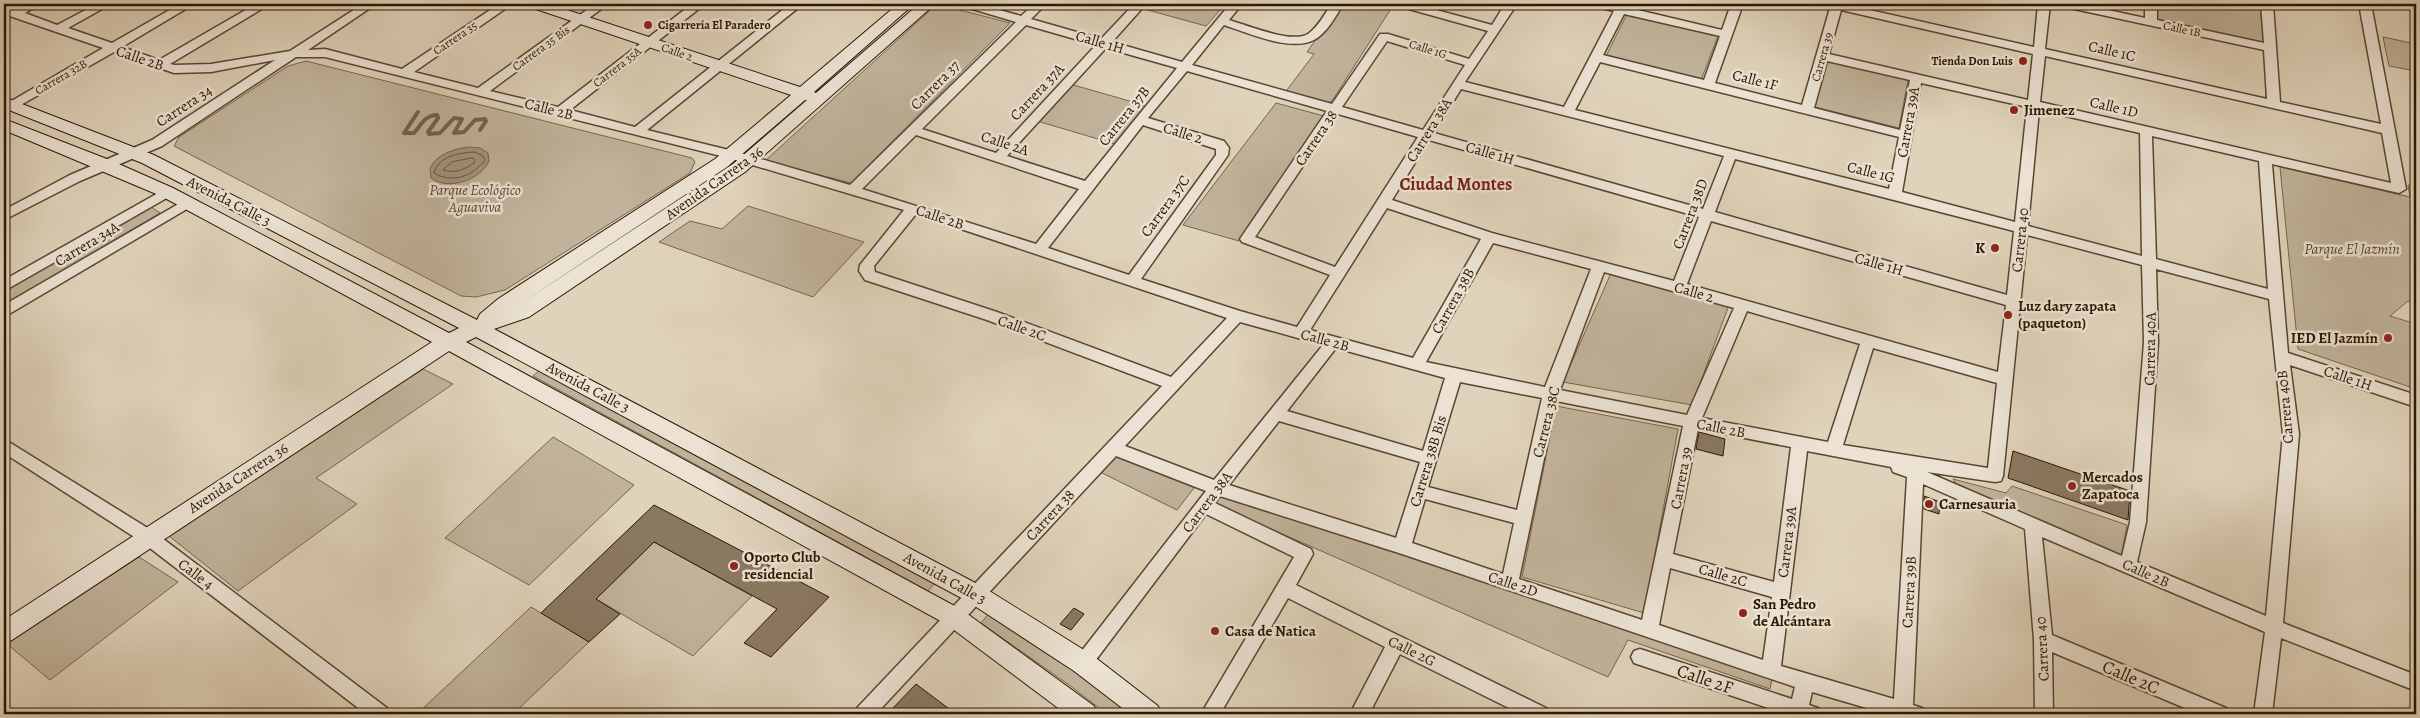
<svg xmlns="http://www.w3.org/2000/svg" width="2420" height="718" viewBox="0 0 2420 718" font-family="Alegreya,serif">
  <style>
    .green { fill: #c1b39b; stroke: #76654e }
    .water { fill: #a3937c; stroke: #73614b }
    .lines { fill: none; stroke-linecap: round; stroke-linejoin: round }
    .shore { stroke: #68553e; stroke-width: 1 }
    .stream { stroke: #73614b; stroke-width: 4 }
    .building { fill: #8a7962; stroke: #2c1701 }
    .street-casing { stroke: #594630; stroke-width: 3 }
    .secondary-casing { stroke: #2c1701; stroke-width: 2 }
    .street { fill: #ebe2d3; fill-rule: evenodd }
    .secondary { fill: #ebe2d3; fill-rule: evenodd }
    .poi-dot { fill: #8f2418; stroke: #ebe2d3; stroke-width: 2 }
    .labels { text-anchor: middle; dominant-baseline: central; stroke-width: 5; stroke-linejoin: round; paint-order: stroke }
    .far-poi-label { font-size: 12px; font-weight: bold; fill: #2c1701; stroke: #ebe2d3; text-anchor: start }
    .far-street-label { font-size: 12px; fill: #2c1701; stroke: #ebe2d3 }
    .street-label { font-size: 15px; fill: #2c1701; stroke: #ebe2d3 }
    .poi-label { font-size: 15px; font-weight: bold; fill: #2c1701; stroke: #ebe2d3; text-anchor: start }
    .park-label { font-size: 15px; font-style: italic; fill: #59462f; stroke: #ebe2d3 }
    .quarter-label { font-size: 18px; font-weight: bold; fill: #7a1f14; stroke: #ebe2d3 }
    .near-street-label { font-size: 18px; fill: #2c1701; stroke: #ebe2d3 }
  </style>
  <rect width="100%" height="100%" fill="#e0d3bb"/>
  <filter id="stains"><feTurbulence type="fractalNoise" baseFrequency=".004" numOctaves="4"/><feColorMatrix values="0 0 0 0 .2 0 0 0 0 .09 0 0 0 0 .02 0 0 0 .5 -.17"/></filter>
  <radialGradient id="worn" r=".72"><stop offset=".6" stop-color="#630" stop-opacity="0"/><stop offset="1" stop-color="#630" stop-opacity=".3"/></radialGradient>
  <!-- green -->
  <path class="green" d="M937,4l73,19 -159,160 -86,-22z
    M1149,4h76l-19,22 -62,-17z
    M1341,4h53l-62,97 -4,2 -44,-9 30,-40 -7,-2z
    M2158,4h102l5,39 -108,-24z
    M1627,14l91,22 -17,44 -95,-24z
    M2383,37l33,7v27l-27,-5z
    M1827,60l81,20 -9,48 -84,-21z
    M306,61l386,97 3,4 -5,11 -185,117 -29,7 -15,-1 -287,-150 5,-9 109,-71z
    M1070,84l77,22 -32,38 -78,-23z
    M1276,103l48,13 -85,125 -56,-16z
    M2280,167l130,30 -2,-12 8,2v117l-8,-3 -18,15 26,8v65l-118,-40z
    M150,206l10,7 -156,92v-14z
    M748,206l116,36 -51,55 -154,-55 31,-21 32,8z
    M1611,273l118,32 -37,100 -129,-23z
    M423,369l30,15 -137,94 41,26 -119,87 -69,-55z
    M540,370l395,213 -7,8 -395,-215z
    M1556,406l122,23 -34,184 -122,-36z
    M553,437l81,48 -105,100 -84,-47z
    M1114,456l83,28 -20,26 -77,-38z
    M1953,479l53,14 6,-7 115,39 -6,32 -163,-71z
    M1217,493l555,185 -2,11 -142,-49 -20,37 -396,-174z
    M654,542l98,54 -59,60 -97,-57z
    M139,557l39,25 -128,98 -43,-36z
    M531,607l58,35 -76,72h-96z
    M990,612l88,58 57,44h-28l-38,-29 -88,-62z"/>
  <!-- water -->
  <path class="water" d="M468,147l12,1 8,5 1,8c-8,19 -41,30 -58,17l-1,-10c7,-14 24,-19 38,-21z"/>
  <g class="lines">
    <!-- shore -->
    <path class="shore" d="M474,152l8,3 3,5c-12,16 -33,24 -51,13 5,-17 24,-20 40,-21z
      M473,158l2,4c-9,7 -20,12 -32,8l9,-8z"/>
    <!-- stream -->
    <path class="stream" d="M418,112l-14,21h10c7,-8 11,-18 23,-18l1,3 -10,14 1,2 11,-1 14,-15 8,1 -8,14 10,-1 11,-12 10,-1 1,2 -6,9"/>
  </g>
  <!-- building -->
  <path class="building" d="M1699,432l26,7 -2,17 -27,-7z
    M2013,451l117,40 -2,29 -120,-42z
    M1924,496l16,6 -1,12 -15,-5z
    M654,505l175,92 -58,60 -27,-14 33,-34 -123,-67 -58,57 24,15 -31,28 -48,-29z
    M1074,608l10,6 -13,16 -11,-6z
    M916,684l40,30h-54l-9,-6z"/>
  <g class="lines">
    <defs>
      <path id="street" d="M26,4h14l-15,9 32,12 40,-21h14l-43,24 44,15 68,-39h14l-72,43 37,13 97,-56h14l-100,60 5,1 36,-1 79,-13 73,-47h13l-68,46 17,-1 77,20 97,-65h13l-98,68 64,16 117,-84h13l-118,87 68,16 134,-103h13l-135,106 65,17 155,-123h13l-156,126 90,22 113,33 166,-163 -54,-16 -2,-2h18l43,12 13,-12h12l-15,15 70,20 33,-35h12l-34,38 70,20 48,-58h12l-13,16c18,5 62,24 79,14 10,-7 17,-20 23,-30h12c-7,12 -16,29 -29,36 -23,12 -66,-7 -90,-15l-32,40 140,39 48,-70h8l81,25 19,-28 -90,-25 -2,-2h18l78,21 13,-21h12l-52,78 99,25 50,-96 -21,-5 -2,-2 30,2 101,24 9,-26h12l-28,79 87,22 28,-97 -7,-4h20l191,43 4,-43h12l-5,45 222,50 -3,-49 -199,-43 -6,-3h21l65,14v-14h12v16l107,23 -3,-39h12l7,98 101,22 -22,-120h12l35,185 -7,4 -127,-29 16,189 128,42v12l-126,-42 9,69 -16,189 133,52v16l-135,-53 -9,76h-18l11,-82 -223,-95 10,98 174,73 2,6h-29l-147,-62 1,62h-18l-1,-74 -9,-111 -102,-45 -10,221 9,3 2,6h-37l-75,-22 -3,13 9,3 2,6h-34l-146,-49 -6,-2 -3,-6 3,-6 6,-2 152,50 3,-12 -393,-133 -182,-58 -5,7 96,46 2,5 -17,31 250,123 2,6h-27l-121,-60 -31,60h-19l35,-67 -97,-49 -68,116h-19l93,-157 -88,-43 -117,155 -6,2 -6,-2 -3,-6 3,-6 129,-166 -90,-35 -240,258h-21l2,-6 305,-322 -175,-66 -122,-40 -6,-9 1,-6 44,-55 -175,-52 -404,-101h-29l-134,89 -82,35 -76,39v-10l66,-35 82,-35 123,-80 -64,12 -37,1 -60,-21 -102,58 -4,-1 -2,-3 2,-3 95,-55 -99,-34v-7l10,3zM1841,10l192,44 -5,46 -199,-46zM1624,14l96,22 -16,44 -101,-25zM1026,25l70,20 -100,108 -74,-24zM1387,41l78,24 -42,65 -81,-23zM1106,48l71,20 -92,113 -78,-25zM2045,56l337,77 9,50 -351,-81zM1827,61l83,19 -10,50 -86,-22zM1600,62l299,75 -10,52 -314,-79zM1187,71l140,40 -87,128 2,3 88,33 -33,52 -57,-16 -99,-32 87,-124 1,-7 -5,-7 -76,-23zM1921,83l106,24 -12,115 -113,-30zM1461,89l263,67 -21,53 -269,-76zM2039,110l101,23 2,123 -114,-30zM1338,114l80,23 -83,130 -80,-30zM1143,125l73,24v6l-87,120 -81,-27zM916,135l163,54 -43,55 -174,-55zM2152,136l107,25 9,128 -112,-30zM1429,140l270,77 -25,64 -182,-48 -100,-33zM1735,159l279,72 -7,64 -292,-83zM1387,208l94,31 -68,119 -103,-28zM916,214l311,104 -56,59 -174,-65 -122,-40 -1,-6zM1711,221l295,84 -8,67 -311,-88zM2027,235l115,30 2,77 -14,180 -8,34 -195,-84 68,10 6,-1 2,-5zM1493,243l98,26 -46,118 -119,-25zM2156,269l113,30 14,135 -17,182 -129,-54 9,-40 12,-180zM1604,272l130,36 -47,107 -127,-25zM1747,311l113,33 -32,98 -126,-24zM1240,322l83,23 -109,135 -89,-34zM1336,348l109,30 -22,73 -136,-40zM1873,348l124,35 -9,85 -145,-23zM1460,382l82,16 -25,112 -89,-23zM1556,401l127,25 -41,194 -123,-41zM1279,421l141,41 -24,76 -167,-53zM1698,429l93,18 -17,135 -101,-28zM1807,451l84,16 2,5 14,5 -13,222 -113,-33zM1425,499l89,24 -11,51 -91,-31zM1670,568l102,29 -9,63 -104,-35z
        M167,188l7,4 -2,3 -168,96v-11z
        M187,199l5,1 2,3 -2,3 -188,111v-12z
        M4,439l150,93 233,176 2,6h-23l-224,-172 -138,-89z"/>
      <path id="secondary" d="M528,4h21l251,83 98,-83h16l-100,88 2,1 103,-89h16l-190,168 -216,145 -35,12 489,258 109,68 66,51 3,8h-31l-56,-43 -107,-70 -491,-264 -10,5 496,268 132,96 3,8h-31l-120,-90 -497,-273 -437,289 -8,3v-23l428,-278 -271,-146 -157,-66v-11l108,42 61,27 276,145 10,-5 -317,-165 -138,-55v-11l150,58 323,165 3,-6 18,-15 217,-140 76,-64 -261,-88zM805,100h2l-74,64 -219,144 213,-141z"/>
    </defs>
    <!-- street casing -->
    <use href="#street" class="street-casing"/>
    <!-- secondary casing -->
    <use href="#secondary" class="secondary-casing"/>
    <!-- street -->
    <use href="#street" class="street"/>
    <!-- secondary -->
    <use href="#secondary" class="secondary"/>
  </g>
  <!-- markers -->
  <g class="poi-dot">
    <circle cx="648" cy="25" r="5"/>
    <circle cx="2023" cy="61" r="5"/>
    <circle cx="2014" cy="110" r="5"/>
    <circle cx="1995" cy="248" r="5"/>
    <circle cx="2008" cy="315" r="5"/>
    <circle cx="2388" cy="338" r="5"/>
    <circle cx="2072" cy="486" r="5"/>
    <circle cx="1929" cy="504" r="5"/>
    <circle cx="734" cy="566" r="5"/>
    <circle cx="1743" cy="613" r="5"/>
    <circle cx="1215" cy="631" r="5"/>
  </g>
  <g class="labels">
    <!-- far-poi labels -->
    <g class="far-poi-label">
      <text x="658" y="25">Cigarrería El Paradero</text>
      <text x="2013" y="61" text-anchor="end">Tienda Don Luis</text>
    </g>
    <!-- far-street labels -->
    <g class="far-street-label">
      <text transform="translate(2182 29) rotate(12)">Calle 1B</text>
      <text transform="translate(455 38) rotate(-34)">Carrera 35</text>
      <text transform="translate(541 48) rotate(-36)">Carrera 35 Bis</text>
      <text transform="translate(1428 49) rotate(17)">Calle 1G</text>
      <text transform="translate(677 52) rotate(19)">Calle 2</text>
      <text transform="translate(1822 57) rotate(-74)">Carrera 39</text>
      <text transform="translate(617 67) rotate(-38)">Carrera 35A</text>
      <text transform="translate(61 77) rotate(-30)">Carrera 32B</text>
    </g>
    <!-- street labels -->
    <g class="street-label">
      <text transform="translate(1100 42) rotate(16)">Calle 1H</text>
      <text transform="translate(2112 51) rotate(13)">Calle 1C</text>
      <text transform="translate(140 58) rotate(19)">Calle 2B</text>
      <text transform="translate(1755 80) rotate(14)">Calle 1F</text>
      <text transform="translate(935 85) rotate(-45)">Carrera 37</text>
      <text transform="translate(1037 92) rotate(-47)">Carrera 37A</text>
      <text transform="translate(184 106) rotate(-33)">Carrera 34</text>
      <text transform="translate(2114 107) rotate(13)">Calle 1D</text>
      <text transform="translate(549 109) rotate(14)">Calle 2B</text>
      <text transform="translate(1124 116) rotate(-51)">Carrera 37B</text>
      <text transform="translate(1908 122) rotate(-80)">Carrera 39A</text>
      <text transform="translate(1429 130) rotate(-58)">Carrera 38A</text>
      <text transform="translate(1183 133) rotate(17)">Calle 2</text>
      <text transform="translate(1316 138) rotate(-56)">Carrera 38</text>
      <text transform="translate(1005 143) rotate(18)">Calle 2A</text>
      <text transform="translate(1490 153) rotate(16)">Calle 1H</text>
      <text transform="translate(1871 172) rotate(14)">Calle 1G</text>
      <text transform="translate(714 183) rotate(-35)">Avenida Carrera 36</text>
      <text transform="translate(229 201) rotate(27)">Avenida Calle 3</text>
      <text transform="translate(1165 206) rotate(-54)">Carrera 37C</text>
      <text transform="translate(1690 214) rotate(-69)">Carrera 38D</text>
      <text transform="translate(940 217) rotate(18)">Calle 2B</text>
      <text transform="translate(2020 240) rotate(-84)">Carrera 40</text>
      <text transform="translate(87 244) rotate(-31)">Carrera 34A</text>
      <text transform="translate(1879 264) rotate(16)">Calle 1H</text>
      <text transform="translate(1694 292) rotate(16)">Calle 2</text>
      <text transform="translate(1453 301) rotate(-61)">Carrera 38B</text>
      <text transform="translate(1022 328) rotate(20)">Calle 2C</text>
      <text transform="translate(1325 340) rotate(15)">Calle 2B</text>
      <text transform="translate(2150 349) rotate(-89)">Carrera 40A</text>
      <text transform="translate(2348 378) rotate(18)">Calle 1H</text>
      <text transform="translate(588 387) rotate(28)">Avenida Calle 3</text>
      <text transform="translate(2285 407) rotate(-95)">Carrera 40B</text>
      <text transform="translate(1546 422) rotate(-76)">Carrera 38C</text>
      <text transform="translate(1721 428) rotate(11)">Calle 2B</text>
      <text transform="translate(1428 461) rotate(-73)">Carrera 38B Bis</text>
      <text transform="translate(238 478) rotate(-33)">Avenida Carrera 36</text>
      <text transform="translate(1681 478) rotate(-79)">Carrera 39</text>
      <text transform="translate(1207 502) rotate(-53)">Carrera 38A</text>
      <text transform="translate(1050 515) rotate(-47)">Carrera 38</text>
      <text transform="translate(1787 542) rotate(-83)">Carrera 39A</text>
      <text transform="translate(2146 573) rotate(24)">Calle 2B</text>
      <text transform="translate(196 574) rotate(37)">Calle 4</text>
      <text transform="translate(1723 575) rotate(16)">Calle 2C</text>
      <text transform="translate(945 578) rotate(29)">Avenida Calle 3</text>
      <text transform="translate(1513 584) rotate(18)">Calle 2D</text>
      <text transform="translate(1909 592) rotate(-87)">Carrera 39B</text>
      <text transform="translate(2042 649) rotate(-93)">Carrera 40</text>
      <text transform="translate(1412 651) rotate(26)">Calle 2G</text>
    </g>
    <!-- poi labels -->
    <g class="poi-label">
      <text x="2024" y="110">Jimenez</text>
      <text x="1985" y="248" text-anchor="end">K</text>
      <text x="2018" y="306">Luz dary zapata<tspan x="2018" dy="17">(paqueton)</tspan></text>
      <text x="2378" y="338" text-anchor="end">IED El Jazmín</text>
      <text x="2082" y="477">Mercados<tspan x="2082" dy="17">Zapatoca</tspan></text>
      <text x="1939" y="504">Carnesauria</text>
      <text x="744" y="557">Oporto Club<tspan x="744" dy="17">residencial</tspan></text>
      <text x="1753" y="604">San Pedro<tspan x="1753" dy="17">de Alcántara</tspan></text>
      <text x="1225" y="631">Casa de Natica</text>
    </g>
    <!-- park labels -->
    <g class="park-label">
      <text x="475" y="190">Parque Ecológico<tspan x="475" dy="17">Aguaviva</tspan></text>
      <text x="2352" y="249">Parque El Jazmín</text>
    </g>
    <!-- quarter labels -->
    <g class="quarter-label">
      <text x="1456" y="184">Ciudad Montes</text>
    </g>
    <!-- near-street labels -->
    <g class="near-street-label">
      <text transform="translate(2131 677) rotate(23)">Calle 2C</text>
      <text transform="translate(1705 679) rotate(19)">Calle 2F</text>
    </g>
  </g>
  <!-- margin -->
  <rect width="2420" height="718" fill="none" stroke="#e0d3bb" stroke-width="20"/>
  <rect x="5" y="5" width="2410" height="708" fill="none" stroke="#2c1701" stroke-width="2.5"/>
  <rect x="10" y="10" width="2400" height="698" fill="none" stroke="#2c1701"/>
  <rect width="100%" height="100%" filter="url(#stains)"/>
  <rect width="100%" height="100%" fill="url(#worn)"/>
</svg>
